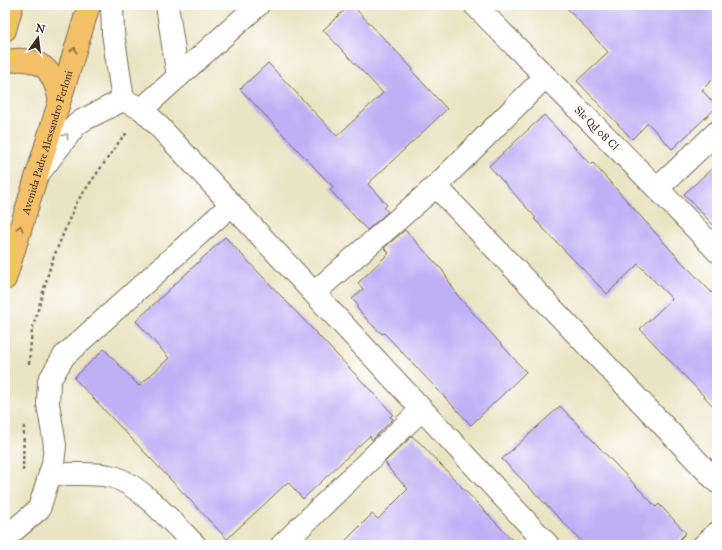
<svg xmlns="http://www.w3.org/2000/svg" width="722" height="550" viewBox="0 0 722 550" font-family="'IM FELL Great Primer',serif">
  <style>
    .building { fill: #bfb0f5 }
    .lines { fill: none; stroke-linecap: round; stroke-linejoin: round }
    .minor-casing { stroke: #786b58; stroke-width: 24 }
    .major-casing { stroke: #786b58; stroke-width: 24 }
    .path { stroke: #786b58; stroke-width: 2.5; stroke-dasharray: 3 3; stroke-linecap: butt }
    .minor { stroke: #fff; stroke-width: 22 }
    .major { stroke: #f4c16a; stroke-width: 22 }
    .oneway { stroke: #8e6e40 }
    .oneway2 { stroke: #a79f9a }
    .labels { text-anchor: middle; dominant-baseline: central; stroke-width: 4; stroke-linejoin: round; paint-order: stroke }
    .street-label { font-size: 11px; fill: #3b2a1e; stroke: #fff }
  </style>
  <rect width="100%" height="100%" fill="#fff"/>
  <filter id="ink" filterUnits="userSpaceOnUse"><feTurbulence type="fractalNoise" baseFrequency=".025" numOctaves="2"/><feDisplacementMap in="SourceGraphic" scale="8" xChannelSelector="R" yChannelSelector="G"/><feConvolveMatrix kernelMatrix="1 2 1 2 8 2 1 2 1" color-interpolation-filters="sRGB"/></filter>
  <filter id="wash" filterUnits="userSpaceOnUse"><feTurbulence type="fractalNoise" baseFrequency=".012" numOctaves="4" result="noise"/><feDisplacementMap in="SourceGraphic" scale="16" xChannelSelector="R" yChannelSelector="G"/><feGaussianBlur stdDeviation="0.9" result="paint"/><feColorMatrix in="noise" values="0 0 0 0 0 0 0 0 0 0 0 0 0 0 0 0 0 1.4 0 .05"/><feComposite in="paint" operator="in"/></filter>
  <g filter="url(#wash)">
    <rect width="100%" height="100%" fill="#eae4c3"/>
    <g id="blocks">
      <!-- building -->
      <path class="building" d="M350,5h2l61,64 -1,2 35,38 -79,75 19,21 -3,3 4,4 -21,18 -37,-40 3,-3 -93,-98 28,-26 69,73 46,-43 -60,-63z
        M564,5h153v70l-15,15 15,17 -45,42 -24,-26 -16,16 -55,-58 31,-29z
        M544,115l47,50 2,-2 84,94 40,41v112l-77,-81 32,-30 -34,-35 -31,30 -73,-75 2,-1 -47,-52z
        M717,164v65l-33,-35z
        M405,230l38,41 14,24 69,77 -55,53 -87,-92 -2,1 -11,-10 -14,-16v-4l-5,-5 11,-10 -5,-6 31,-30 -5,-5z
        M225,237l168,177 -3,3 3,2 -21,21 -2,-4 -7,6 -60,57 -15,-17 -61,57 -153,-161 30,-29 35,37 30,-28 -33,-37z
        M560,406l96,101 3,-3 27,29 -12,12h-89l-83,-86z
        M412,436l8,7 97,102h-176l31,-31 6,5 30,-30 -17,-18 -6,-9z"/>
    </g>
  </g>
  <g filter="url(#ink)">
    <use href="#blocks" fill-opacity="0" stroke="#786b58" stroke-width="1"/>
    <g class="lines">
      <defs>
        <g id="minor">
          <path d="M112,5l1,28 10,67"/>
          <path d="M167,5l11,72"/>
          <path id="s1" d="M475,5c80,83 164,162 242,246"/>
          <path d="M123,100l19,9 11,11 395,425"/>
          <path d="M142,109l116,-104"/>
          <path d="M39,173l37,-48 7,-5 40,-20"/>
          <path d="M436,186l281,296"/>
          <path d="M658,188l59,-56"/>
          <path d="M315,292l121,-106 109,-109"/>
          <path d="M50,474c19,1 40,-2 59,2 27,4 66,49 86,69"/>
          <path d="M5,538l34,-29 14,-45 2,-19 -7,-41 1,-23 15,-25 167,-151"/>
          <path d="M282,545l139,-135"/>
          <path d="M704,545l13,-12"/>
        </g>
        <g id="major">
          <path d="M5,30l7,-25"/>
          <path d="M5,63c12,-6 33,-3 42,7 7,8 10,18 12,27"/>
          <path id="s2" d="M5,279l84,-274"/>
        </g>
      </defs>
      <!-- minor casing -->
      <use href="#minor" class="minor-casing"/>
      <!-- major casing -->
      <use href="#major" class="major-casing"/>
      <!-- path -->
      <path class="path" d="M29,364l3,-34 20,-69 24,-58 48,-68 5,-2
        M23,471l1,-47"/>
      <!-- minor -->
      <use href="#minor" class="minor"/>
      <!-- major -->
      <use href="#major" class="major"/>
    </g>
    <!-- one-way arrows -->
    <defs><path id="oneway-chevron" d="M-2-3.5L2.5 0L-2 3.5" fill="none" stroke-width="1.6" stroke-linecap="round" stroke-linejoin="round"/></defs>
    <g class="oneway">
      <use href="#oneway-chevron" transform="translate(74 50) rotate(-72)"/>
      <use href="#oneway-chevron" transform="translate(20 228) rotate(-73)"/>
    </g>
    <use class="oneway2" href="#oneway-chevron" transform="translate(66 136) rotate(-53)"/>
  </g>
  <g class="labels">
    <!-- street labels -->
    <g class="street-label">
      <text stroke="none"><textPath href="#s1" startOffset="173">Sle Qd 08 Cl</textPath></text>
      <text stroke="none"><textPath href="#s2" startOffset="143">Avenida Padre Alessandro Ferloni</textPath></text>
    </g>
  </g>
  <!-- margin -->
  <rect width="722" height="550" fill="none" stroke="#fff" stroke-width="20"/>
  <!-- north arrow -->
  <g transform="translate(38 38) rotate(14)" stroke="#ffffff" stroke-width="3" paint-order="stroke">
  <path d="M0-3L7 15L0 10L-7 15Z" fill="#3b2a1e"/>
  <text y="-6" font-size="11" font-weight="bold" text-anchor="middle" fill="#3b2a1e">N</text>
  </g>
</svg>
